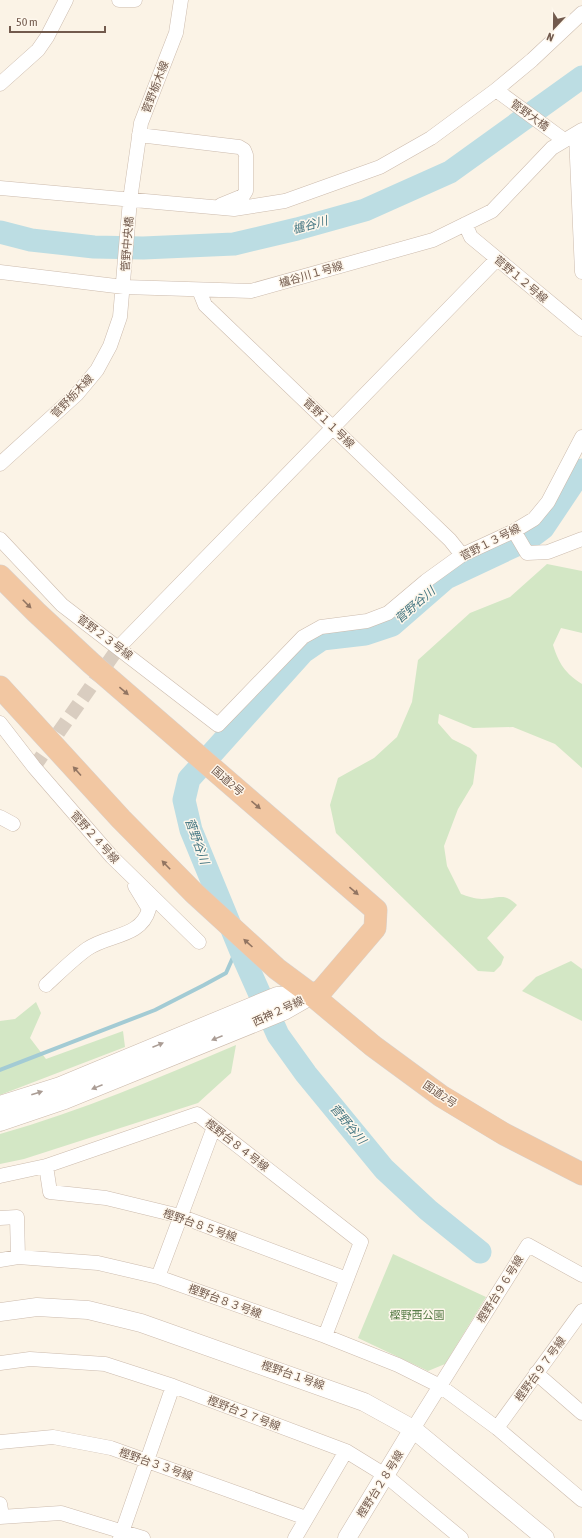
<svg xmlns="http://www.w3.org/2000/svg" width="582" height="1538" viewBox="0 0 582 1538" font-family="'Asap Condensed','Noto Sans JP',sans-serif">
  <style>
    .green { fill: #d3e7c5 }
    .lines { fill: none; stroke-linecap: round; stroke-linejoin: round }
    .stream { stroke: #a3cbd4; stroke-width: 4 }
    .river { stroke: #bcdde3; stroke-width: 23 }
    .minor-tunnel { stroke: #d9cdc0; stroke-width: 14; stroke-dasharray: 14 7; stroke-linecap: butt }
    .minor-casing { stroke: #ccbbad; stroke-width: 15 }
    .tertiary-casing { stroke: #ccbbad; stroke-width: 19 }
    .trunk-casing { stroke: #d8d1cd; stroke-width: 23 }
    .minor { stroke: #fff; stroke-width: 14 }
    .tertiary { stroke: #fff; stroke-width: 18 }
    .trunk { stroke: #f2c7a2; stroke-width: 22 }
    .oneway { fill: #927562 }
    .oneway2 { fill: #aa9c94 }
    .labels { text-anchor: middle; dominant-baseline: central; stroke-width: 3; stroke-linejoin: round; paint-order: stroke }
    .street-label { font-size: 11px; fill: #725a4d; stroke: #fef7ec }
    .park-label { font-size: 11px; fill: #577c48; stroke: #fef7ec }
    .water-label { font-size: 12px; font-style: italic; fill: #487984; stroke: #fef7ec }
  </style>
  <rect width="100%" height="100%" fill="#fbf3e6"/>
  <!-- green -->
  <path class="green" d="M547,564l35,7v62l-21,-5 -8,17c6,19 12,28 29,39v84l-27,-24 -42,-17 -40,1 -34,-14 -1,9 14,16 18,9 7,7 -4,29 -15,25 -14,37 3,20 14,28c6,2 14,5 21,5 16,0 22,-7 35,6l-30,33 17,19 -3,8 -7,7 -16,-1 -142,-138 -6,-28 8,-27 36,-20 23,-21 15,-35 6,-42 52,-47 40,-16z
    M571,961l11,8v52l-60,-30 14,-14z
    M36,1002l5,11 -11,25 16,21 77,-28 2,16 -125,48v-74l15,-2z
    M236,1045l-5,28 -33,30 -174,56 -24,5v-30c81,-23 159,-56 236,-89z
    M393,1254l93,43 -41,67 -17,7 -70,-33z"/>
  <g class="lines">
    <!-- stream -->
    <path class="stream" d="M0,1070l155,-60 49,-25 22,-12 12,-27"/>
    <!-- river -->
    <path class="river" d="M0,232l31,8 63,7 49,1 91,-4 63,-15 68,-19 85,-38 132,-95
      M480,1252l-52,-42 -44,-41 -78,-95 -28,-39 -36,-81 -51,-124 -7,-30 5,-21 114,-127 19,-13 43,-5 27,-9 54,-47 81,-38 16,-12 39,-58"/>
    <!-- minor-tunnel -->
    <path class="minor-tunnel" d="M34,767l85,-120"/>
    <defs>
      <path id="minor" d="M119,0h16
        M0,84l38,-34 9,-13 19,-37
        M496,90l68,50
        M139,135l100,12 5,3 2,5v36l-3,5 -22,9
        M576,135l6,137
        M0,188l234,21 51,-8 95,-34 51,-29 65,-48 36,-30 50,-47
        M465,224l6,13 111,92
        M0,272l124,15 127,4 182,-51 59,-29 60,-63 30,-18
        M199,290l6,15 245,235 12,15
        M0,464l77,-70 20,-24 13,-24 10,-29 10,-117 11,-77 35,-90 5,-33
        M514,531l13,22 21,-1 34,-13
        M0,539l62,66 156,120 85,-88 18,-10 46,-6 21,-8 38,-32 36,-26 52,-24 20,-12 14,-17 34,-65
        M119,647l378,-388
        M0,723l34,44 78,90 87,85
        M0,817l13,7
        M46,985c13,-12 27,-26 41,-36 21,-15 54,-11 62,-40l-14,-23
        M46,1166l4,26 56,6 74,18 167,63
        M0,1176l46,-10 151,-52 164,128 -36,94
        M0,1218l17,-1 1,40
        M0,1260l18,-3 80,6 60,14 167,59 73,29 42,21 57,42 85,72
        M158,1277l56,-150
        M0,1363l30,-4 75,5 68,22 173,65 39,24 76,63
        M536,1373l46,40
        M497,1428l85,-117
        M413,1429l115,-184 54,30
        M0,1442l53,-5 58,11 195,70
        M0,1504l2,12
        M0,1517l61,-4 82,25
        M120,1538l53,-152
        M295,1538l51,-87"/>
      <path id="tertiary" d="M0,1105l60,-19 217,-90 31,-1
        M0,1122l65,-22 219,-89 28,-16
        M0,1312l37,-5 51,3 53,13 223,79 49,27 132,109
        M347,1538l66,-109"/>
      <path id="trunk" d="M0,576l36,36 55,51 285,247 -1,18 -53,62 -10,5
        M0,687l121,132 73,74 83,76 35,26 61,51 68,50 63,38 78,40"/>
    </defs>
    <!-- minor casing -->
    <use href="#minor" class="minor-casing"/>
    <!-- tertiary casing -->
    <use href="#tertiary" class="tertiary-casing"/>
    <!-- trunk casing -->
    <use href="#trunk" class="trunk-casing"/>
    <!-- minor -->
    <use href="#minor" class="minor"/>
    <!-- tertiary -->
    <use href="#tertiary" class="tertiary"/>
    <!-- trunk -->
    <use href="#trunk" class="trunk"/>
  </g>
  <!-- one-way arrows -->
  <defs><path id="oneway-solid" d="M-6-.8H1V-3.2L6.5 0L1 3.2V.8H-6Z"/></defs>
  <g class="oneway">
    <use href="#oneway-solid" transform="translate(27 604) rotate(45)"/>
    <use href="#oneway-solid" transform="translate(124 691) rotate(40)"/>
    <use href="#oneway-solid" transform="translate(77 771) rotate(-132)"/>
    <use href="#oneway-solid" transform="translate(256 805) rotate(41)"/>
    <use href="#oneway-solid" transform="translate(166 865) rotate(-134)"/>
    <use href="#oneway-solid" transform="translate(354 891) rotate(41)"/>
    <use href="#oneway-solid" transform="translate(248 943) rotate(-138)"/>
  </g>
  <g class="oneway2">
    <use href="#oneway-solid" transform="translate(217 1038) rotate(158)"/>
    <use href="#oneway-solid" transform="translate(158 1045) rotate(-22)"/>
    <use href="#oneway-solid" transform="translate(97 1087) rotate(158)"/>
    <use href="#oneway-solid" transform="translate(37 1093) rotate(-18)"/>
  </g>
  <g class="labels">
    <!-- street labels -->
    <g class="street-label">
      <text transform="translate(155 87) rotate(-69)">菅野栃木線</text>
      <text transform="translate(530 115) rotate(36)">管野大橋</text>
      <text transform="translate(127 244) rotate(-86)">管野中央橋</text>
      <text transform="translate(311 274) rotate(-16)">櫨谷川１号線</text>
      <text transform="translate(521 279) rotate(40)">菅野１２号線</text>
      <text transform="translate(72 396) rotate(-46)">菅野栃木線</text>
      <text transform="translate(329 423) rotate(44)">菅野１１号線</text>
      <text transform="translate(490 542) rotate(-27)">菅野１３号線</text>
      <text transform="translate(105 637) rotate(37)">菅野２３号線</text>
      <text transform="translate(228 781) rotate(41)">国道2号</text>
      <text transform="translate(95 837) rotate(48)">菅野２４号線</text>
      <text transform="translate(278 1011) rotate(-25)">西神２号線</text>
      <text transform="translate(440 1094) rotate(34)">国道2号</text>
      <text transform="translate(237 1145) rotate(38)">樫野台８４号線</text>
      <text transform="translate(200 1225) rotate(19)">樫野台８５号線</text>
      <text transform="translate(500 1289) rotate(-58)">樫野台９６号線</text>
      <text transform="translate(225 1301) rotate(20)">樫野台８３号線</text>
      <text transform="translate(540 1369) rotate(-54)">樫野台９７号線</text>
      <text transform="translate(293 1375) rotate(19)">樫野台１号線</text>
      <text transform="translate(244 1413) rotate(21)">樫野台２７号線</text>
      <text transform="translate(156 1464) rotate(19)">樫野台３３号線</text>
      <text transform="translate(380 1484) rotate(-58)">樫野台２８号線</text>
    </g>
    <!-- park labels -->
    <g class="park-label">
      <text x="417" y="1315">樫野西公園</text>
    </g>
    <!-- water labels -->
    <g class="water-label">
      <text transform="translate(310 225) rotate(-15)">櫨谷川</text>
      <text transform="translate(415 605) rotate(-41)">菅野谷川</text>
      <text transform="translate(197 841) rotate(70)">菅野谷川</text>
      <text transform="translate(348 1124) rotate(50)">菅野谷川</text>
    </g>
  </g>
  <!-- north arrow -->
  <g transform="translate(554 28) rotate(202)" stroke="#fef7ec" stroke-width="3" paint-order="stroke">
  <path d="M0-3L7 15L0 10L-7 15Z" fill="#725a4d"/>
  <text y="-6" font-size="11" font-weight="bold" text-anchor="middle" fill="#725a4d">N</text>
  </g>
  <!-- scale -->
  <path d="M10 26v6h95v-6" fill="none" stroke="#725a4d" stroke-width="2"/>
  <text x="16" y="26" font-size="12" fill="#725a4d" stroke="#fef7ec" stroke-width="3" paint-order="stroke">50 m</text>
</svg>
